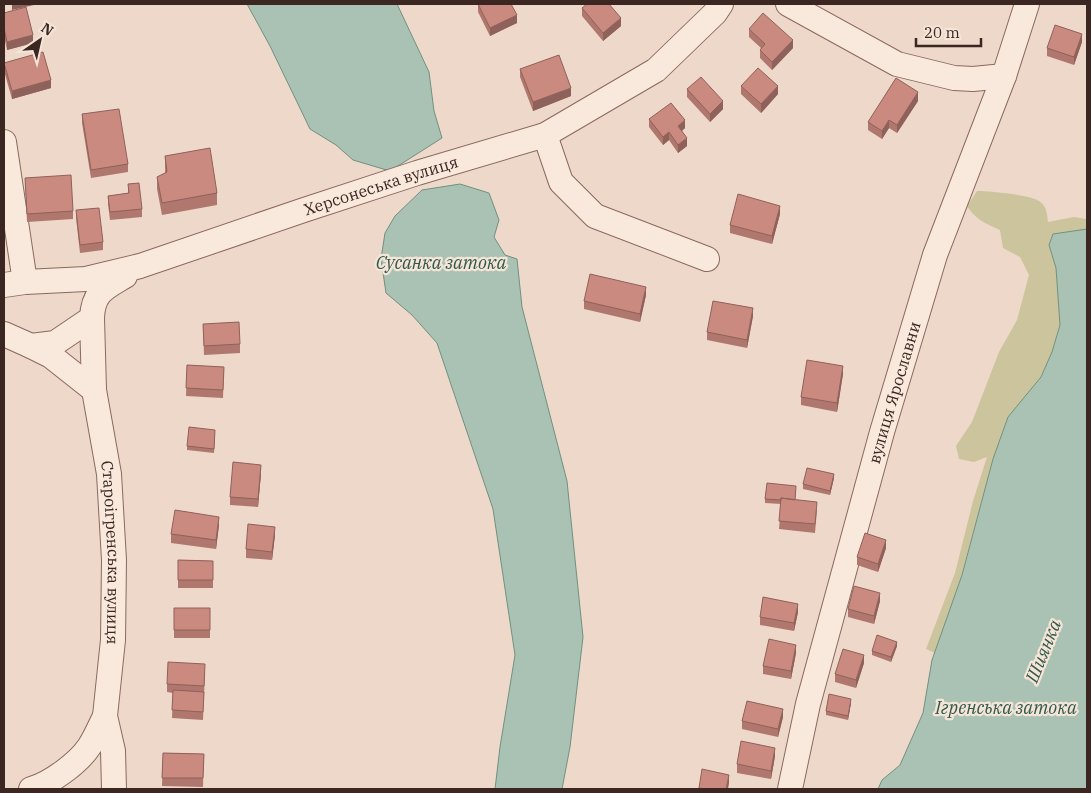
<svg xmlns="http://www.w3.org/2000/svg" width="1091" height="793" viewBox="0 0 1091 793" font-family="'IBM Plex Serif',serif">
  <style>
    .green { fill: #ccc49c }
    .water { fill: #a9c2b4; stroke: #70917f }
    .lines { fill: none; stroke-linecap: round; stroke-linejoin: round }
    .minor-casing { stroke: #8a695e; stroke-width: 26 }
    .minor { stroke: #f9e8dc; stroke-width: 24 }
    .wall { fill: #af776e }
    .shaded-wall { fill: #8e615a }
    .building { fill: #cb8a80; stroke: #8e615a }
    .labels { text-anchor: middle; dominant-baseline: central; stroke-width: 4.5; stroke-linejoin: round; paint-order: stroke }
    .street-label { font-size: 16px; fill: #3b2621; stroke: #f5e5d8 }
    .water-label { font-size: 18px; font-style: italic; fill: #315a4c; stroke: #f5e5d8 }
  </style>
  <rect width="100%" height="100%" fill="#eed8c9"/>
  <!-- green -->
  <path class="green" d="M977,191c12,0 54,4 62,10 8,5 8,13 9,21l26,-5 12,2 1,10 -34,5 -4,11 7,23 4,57 -8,27 -11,25 -33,40 -15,42 -32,118 -26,76 -9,-4 29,-76 18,-72 14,-44 -13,5 -15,-3 -3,-13 16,-24 27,-70 18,-32 12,-45 -9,-18 -17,-9 -3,-18c-14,-6 -25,-11 -33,-24z"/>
  <!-- water -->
  <path class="water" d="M247,4h150l32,68 5,39 8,27 -52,33 -37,-11 -17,-15 -26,-16 -40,-83z
    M460,184l29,9 10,27 -5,17 11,18 12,4 5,48 45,174 16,156 -13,110 -8,42h-67l5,-42 15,-92 -22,-146 -56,-166 -25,-28 -26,-22 -5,-34 4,-26 10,-17 27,-26z
    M1087,229v560h-209l4,-9 18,-15 23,-52 9,-53 30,-85 31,-116 15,-42 33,-40 11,-25 8,-27 -4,-57 -7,-23 4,-11z"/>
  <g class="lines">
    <defs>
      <g id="minor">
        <path d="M788,4l109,60 57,14 19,1 31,-3"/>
        <path d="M545,135l16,47 34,34 112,43"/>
        <path d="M4,142l21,140"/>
        <path id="s1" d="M4,285l21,-3 61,-3 54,-13 164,-56 113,-37 128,-38 111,-65 59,-57 6,-9"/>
        <path id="s2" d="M92,318l2,72 15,84 5,86 -1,80 -8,76 8,35 1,38"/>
        <path d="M4,334l27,12 24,-3 37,-25c1,-26 13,-30 33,-42"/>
        <path d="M31,346l20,10 43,34"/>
        <path d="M31,789c19,-5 47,-26 58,-42 6,-9 11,-21 16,-31"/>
        <path id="s3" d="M790,789l18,-85 74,-272 53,-177 69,-179 23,-72"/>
      </g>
    </defs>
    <!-- minor casing -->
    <use href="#minor" class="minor-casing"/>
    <!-- minor -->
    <use href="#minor" class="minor"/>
  </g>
  <!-- wall -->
  <path class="wall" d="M478,4l39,19 -27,13 -12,-24z
    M582,8l39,18 -18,15 -21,-25z
    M4,13l29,30 -26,7 -3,-14z
    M749,29l44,19 -21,22 -12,-12v-8l1,-2 -12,-11z
    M1082,42l-8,23 -27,-9v-8z
    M4,63l47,25 -39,11 -8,-28z
    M520,69l51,27 -38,15 -13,-34z
    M741,86l37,8 -17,19 -20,-19z
    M687,89l36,20 -13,13 -23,-25z
    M918,101l-21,32 -8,-5 -7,11 -14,-9v-8z
    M82,114l46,50v8l-37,6 -9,-55z
    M649,119l36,9 -3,3 5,15 -9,7 -9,-13 -6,5 -14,-18z
    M165,156l52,37v12l-55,10 -5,-26v-12l8,-4z
    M25,178l48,33v8l-46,3z
    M128,184l14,25v8l-32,3 -2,-16v-8l20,-3z
    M76,210l27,32v8l-23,3 -4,-35z
    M780,214l-8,30 -42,-11v-8z
    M646,295l-6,27 -56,-13v-8z
    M753,316l-6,32 -40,-8v-8z
    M203,324l37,20v9l-36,2z
    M187,365l37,2 -1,31 -37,-2z
    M843,374l-6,38 -36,-7v-8z
    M215,434l-1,19 -27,-3v-4z
    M261,473l-3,34 -28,-2v-8z
    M834,478l-4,17 -27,-6v-5z
    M796,490l-1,10 22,10 -2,23 -36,-4 2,-25 -16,-1v-4z
    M219,525l-3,24 -45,-6v-9z
    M275,535l-3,25 -26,-2v-9z
    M886,548l-8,24 -21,-7v-8z
    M178,560l35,1v27h-35z
    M880,601l-6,23 -26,-7v-8z
    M174,608h36v30h-36z
    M798,612l-4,19 -34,-6v-8z
    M897,646l-6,16 -19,-7v-4z
    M796,653l-5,26 -28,-5v-8z
    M864,663l-8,25 -21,-6v-8z
    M205,672l-2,48 -31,-2 1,-25 -6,-1v-8z
    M851,703l-3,17 -22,-5v-4z
    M783,717l-5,20 -36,-8v-8z
    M163,753l41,1 -1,33 -41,-1z
    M775,756l-4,23 -34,-6v-9z"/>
  <!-- shaded-wall -->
  <path class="shaded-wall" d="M12,4h22v1l-22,5z
    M517,15v8l-27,13v-8z
    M621,18v8l-18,15v-8z
    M1082,34v8l-8,23v-8z
    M33,35v8l-26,7v-8z
    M793,40v8l-21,22v-8z
    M51,80v8l-39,11v-8z
    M778,86v8l-17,19v-9z
    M571,88v8l-38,15v-9z
    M918,92v9l-21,32v-8z
    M723,101v8l-13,13v-8z
    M685,120v8l-7,6v-8z
    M889,120v8l-7,11v-8z
    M669,132v8l-6,5v-8z
    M687,138v8l-9,7v-8z
    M780,206v8l-8,30v-8z
    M646,287v8l-6,27v-8z
    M753,308v8l-6,32v-8z
    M843,366v8l-6,38v-9z
    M261,465v8l-3,34v-8z
    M834,474v4l-4,17v-4z
    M219,517v8l-3,24v-9z
    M275,527v8l-3,25v-8z
    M886,540v8l-8,24v-8z
    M880,593v8l-6,23v-8z
    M798,604v8l-4,19v-8z
    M897,642v4l-6,16v-5z
    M796,645v8l-5,26v-8z
    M864,655v8l-8,25v-8z
    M851,699v4l-3,17v-4z
    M783,709v8l-5,20v-8z
    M775,748v8l-4,23v-8z
    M729,775v8l-1,6h-2z"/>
  <!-- building -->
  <path class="building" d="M478,4h33l6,11 -27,13z
    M587,4h22l12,14 -18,15 -21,-25z
    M26,7l7,28 -26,7 -3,-14v-15z
    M763,13l30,27 -21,22 -12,-12 5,-6 -16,-15z
    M1055,25l27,9 -8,23 -27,-9z
    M43,52l8,28 -39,11 -8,-28z
    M559,55l12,33 -38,14 -13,-33z
    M758,68l20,18 -17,18 -20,-18z
    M701,77l22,24 -13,13 -23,-25z
    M896,78l22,14 -21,33 -8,-5 -7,11 -14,-9z
    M671,103l14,17 -7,6 9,12 -9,7 -9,-13 -6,5 -14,-18z
    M119,109l9,55 -37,6 -9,-56z
    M210,148l7,45 -55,10 -5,-26 10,-5 -2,-16z
    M71,175l2,36 -46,3 -2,-36z
    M139,183l3,26 -32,3 -2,-16 21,-3 -1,-9z
    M738,194l42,12 -8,30 -42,-11z
    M99,208l4,34 -23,3 -4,-35z
    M590,274l56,13 -6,27 -56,-13z
    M713,301l40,7 -6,32 -40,-8z
    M239,322l1,22 -36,2 -1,-22z
    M807,360l36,6 -6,37 -36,-6z
    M187,365l37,2 -1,23 -37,-2z
    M189,427l26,3 -1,19 -27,-3z
    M233,462l28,3 -3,34 -28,-2z
    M807,468l27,6 -4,17 -27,-7z
    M767,483l29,3 -1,14 -14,-2v2l-16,-1z
    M781,498l36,4 -2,22 -36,-3z
    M175,510l44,7 -3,23 -45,-6z
    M248,524l27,3 -3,25 -26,-3z
    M865,533l21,7 -8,24 -21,-7z
    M178,560l35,1v19h-35z
    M854,586l26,7 -6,23 -26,-7z
    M763,597l35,7 -4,19 -34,-6z
    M174,608h36v22h-36z
    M877,635l20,7 -6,15 -19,-6z
    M769,639l27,6 -5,26 -28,-5z
    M843,649l21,6 -8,25 -21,-6z
    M168,662l37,2 -1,22 -37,-2z
    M173,690l31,2 -1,20 -31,-2z
    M829,694l22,5 -3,17 -22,-5z
    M747,701l36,8 -5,20 -36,-8z
    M741,741l34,7 -4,23 -34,-7z
    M163,753l41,1 -1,24h-41z
    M702,769l27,6 -3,14h-22l-5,-1z"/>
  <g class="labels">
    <!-- street labels -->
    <g class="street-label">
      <text stroke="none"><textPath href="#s1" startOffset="392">Херсонеська вулиця</textPath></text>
      <text stroke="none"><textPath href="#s3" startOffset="410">вулиця Ярославни</textPath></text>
      <text stroke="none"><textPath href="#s2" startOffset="236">Староігренська вулиця</textPath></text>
    </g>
    <!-- water labels -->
    <g class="water-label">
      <text x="441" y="262">Сусанка затока</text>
      <text transform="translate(1043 651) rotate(-68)">Шиянка</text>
      <text x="1006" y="707">Ігренська затока</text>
    </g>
  </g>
  <!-- border -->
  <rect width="1091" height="793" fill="none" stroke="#3b2621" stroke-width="10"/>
  <!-- north arrow -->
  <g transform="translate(40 40) rotate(34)" stroke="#f5e5d8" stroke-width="4" paint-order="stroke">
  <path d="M0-4L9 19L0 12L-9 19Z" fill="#3b2621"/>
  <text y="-8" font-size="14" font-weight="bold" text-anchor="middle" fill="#3b2621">N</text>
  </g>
  <!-- scale -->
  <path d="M916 38v8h65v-8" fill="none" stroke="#3b2621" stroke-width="2.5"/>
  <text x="924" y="38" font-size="15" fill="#3b2621" stroke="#f5e5d8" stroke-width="4" paint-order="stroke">20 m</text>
</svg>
